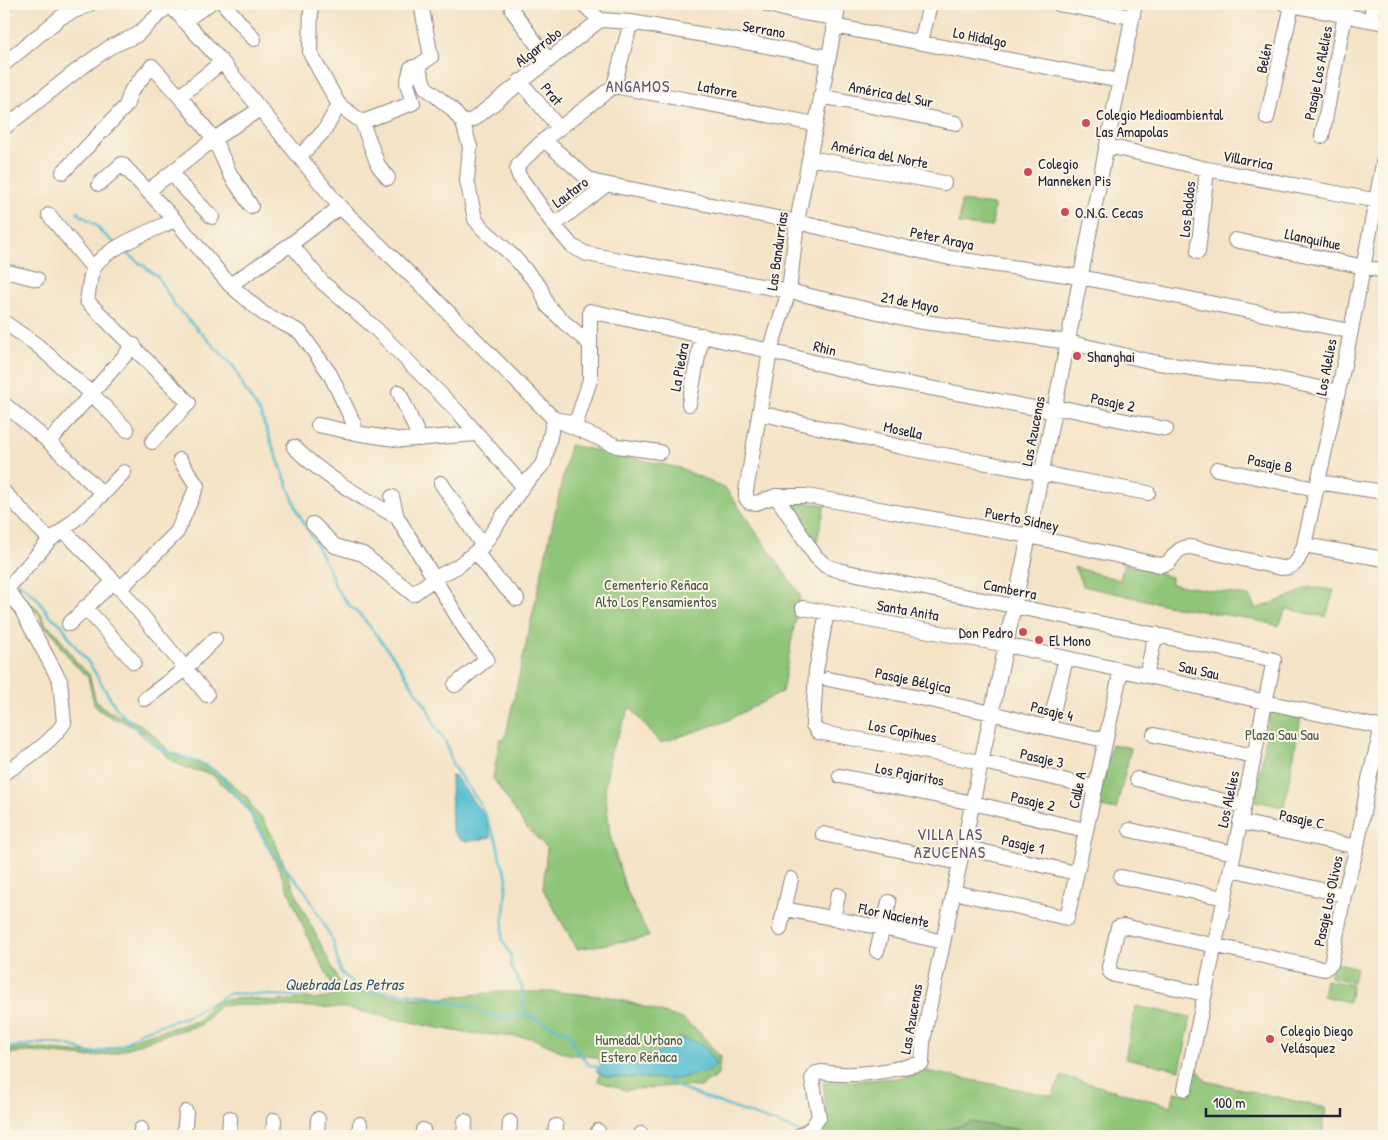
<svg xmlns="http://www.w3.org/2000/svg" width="1388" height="1140" viewBox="0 0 1388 1140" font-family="'Patrick Hand',sans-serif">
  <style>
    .green { fill: #8fc578; stroke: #58745a }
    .forest { fill: #73aa68; stroke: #4a6652 }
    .water { fill: #56bfd2; stroke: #3c7086 }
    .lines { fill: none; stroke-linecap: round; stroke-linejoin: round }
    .stream { stroke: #56bfd2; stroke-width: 2.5 }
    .minor-casing { stroke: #8b8280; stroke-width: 16 }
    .minor { stroke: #fff; stroke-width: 14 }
    .poi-dot { fill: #d1495b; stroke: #fcf5e5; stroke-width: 2 }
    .labels { text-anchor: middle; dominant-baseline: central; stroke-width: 4; stroke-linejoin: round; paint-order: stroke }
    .street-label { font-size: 15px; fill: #22223b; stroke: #fcf5e5 }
    .poi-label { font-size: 15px; fill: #22223b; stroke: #fcf5e5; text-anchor: start }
    .park-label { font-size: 15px; fill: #485b50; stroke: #fcf5e5 }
    .neighbourhood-label { font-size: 16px; letter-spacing: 1px; fill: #555079; stroke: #fcf5e5 }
    .water-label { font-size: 16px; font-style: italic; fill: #345970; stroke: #fcf5e5 }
  </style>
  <rect width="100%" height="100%" fill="#fcf5e5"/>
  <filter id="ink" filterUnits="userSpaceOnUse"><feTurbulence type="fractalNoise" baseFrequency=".02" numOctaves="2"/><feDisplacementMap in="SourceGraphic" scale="10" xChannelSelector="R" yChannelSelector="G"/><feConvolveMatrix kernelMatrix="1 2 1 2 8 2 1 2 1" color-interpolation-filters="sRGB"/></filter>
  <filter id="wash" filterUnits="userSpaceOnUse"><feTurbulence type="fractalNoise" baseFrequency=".0096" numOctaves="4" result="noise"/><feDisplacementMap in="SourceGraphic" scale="20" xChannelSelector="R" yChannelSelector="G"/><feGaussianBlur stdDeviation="1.12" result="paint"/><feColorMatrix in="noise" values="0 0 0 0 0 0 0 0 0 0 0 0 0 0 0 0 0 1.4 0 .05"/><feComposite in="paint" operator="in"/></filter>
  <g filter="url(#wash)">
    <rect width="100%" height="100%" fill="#f4e3c6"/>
    <!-- green -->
    <path class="green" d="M961,201l33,4 -2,22 -33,-3z
      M570,445l110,23 46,21 74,106 -18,97 -58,30 -64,21 -30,-36 -19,44 -6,36 5,49 15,51 24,50 -72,12 -34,-60 4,-41 -22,-22 -32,-48 7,-39h5z
      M795,501l30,4 -8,36 -26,-31z
      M1124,563l47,14v7l78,12 7,13 33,-12 20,-10 25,3 -8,27 -40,-8 -7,17 -28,-7 -75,-12 -93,-21 -9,-19 46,13z
      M4,581h3l33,31 6,13 10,8 21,30 12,11 7,27 12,10 30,12 16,12 15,16 41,16 10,7 28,24 4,10 10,10 10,17 28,68 34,68 6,13 7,8h20l48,6h27l56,-6h59l54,5 72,22 18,15 19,23 -1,14 -2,5 -16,11 -27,-1 -49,4 -27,-9 3,-16 -3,-6 -11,-4h-12l-10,-2 -33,-15 -65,-5 -24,-4 -98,-21 -104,-3 -21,1 -19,19 -40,11 -49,18 -25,3 -56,-5 -18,1 -9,6v-5l7,-4 17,-2 58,5 23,-3 37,-15 54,-15 10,-14 12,-6 27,-2 24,4 32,-4 17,1 14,-3c-8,-25 -24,-45 -33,-70 -14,-35 -29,-72 -50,-104l-4,-13 -38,-35 -25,-6 -15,-8 -26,-27 -23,-12 -10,-3 -13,-8 -5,-6 -6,-27 -14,-13 -14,-18 -5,-10 -11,-11 -4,-10 -6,-6 -30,-26z
      M1270,711l31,6 -17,90 -29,-6z
      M1112,744l19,4 -15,62 -19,-4z
      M1333,962l23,5 -3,15 -23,-5z
      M1326,980l26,5 -3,17 -26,-6z
      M1136,1006l55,11 -11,53 -55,-12z
      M1194,1070h4l8,11 120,27 -4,28h-526l31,-18 -4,-35 74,-5 29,-7 126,25 10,-20 109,30 4,-14 15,3z"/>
    <!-- forest -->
    <path class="forest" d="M972,1122l49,8 9,6h-106z"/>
    <!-- water -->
    <path class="water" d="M451,776l5,1 30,42 5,18c-17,3 -30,10 -39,-7z
      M679,1038c22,3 27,7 37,27l-6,6 -34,8 -69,-2 -11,-6 8,-9h32l12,-6 12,-3z"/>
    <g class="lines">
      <!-- stream -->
      <path class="stream" d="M77,212l19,13 6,8 14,11
        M124,251l34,26 17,29 59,61 10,21 16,25 38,99 31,57 7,19 12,16 16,15 31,40 33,50 8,19 10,14 7,24 26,36 18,40 3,17 7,18 -5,62 9,17v11l11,20 2,27
        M4,568l8,8
        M19,583l18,15 12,17 13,10 10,17 19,24 25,42 38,38 21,9 31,10 15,11 33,42 14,29 38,45 27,49 7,30 20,20
        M4,1049c32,-6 55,-11 86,5l33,-9 19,-14 44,-14 44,-24 57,3 43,-4 49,-1 51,5 46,13 7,4 20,5 21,-4 45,19 5,13 15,19 12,3
        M662,1077l22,13 114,41
        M903,1136l21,-3 14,2 38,-1 13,2"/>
    </g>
  </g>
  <g filter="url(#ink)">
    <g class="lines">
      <defs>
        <path id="minor" d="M169,4l53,58 118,145 83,80 131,132 63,27 43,6
          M224,4l30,35
          M311,4l-1,49 29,52 23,17 51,-19 -6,-19 4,-16 7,-2 7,21 26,21 12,15 7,24 -3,33 8,39 6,8 33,30 26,30 7,18 18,18 24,20
          M583,4l17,16 31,2 197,35
          M766,4l25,7 45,7
          M839,4l-42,218 -8,69 -19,60 -24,140v7l3,4 7,1 20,-7h31l222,40 131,29 8,-2c8,-9 10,-16 23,-16l90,21c16,0 18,-9 23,-23l43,-194 37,-192
          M1059,4l73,13
          M1285,4l99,19
          M4,5l1,-1
          M512,10l36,50
          M1371,19l2,-15
          M184,21l25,-17
          M631,22l-17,64 -70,54 -25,24 -2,5 2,7 35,49 18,21 15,8 202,37 127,30 152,21 85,20 70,11 36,2 79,17
          M834,26l286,55
          M921,42l9,-38
          M4,64l57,-47 29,-13
          M418,66l13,-9 -10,-53
          M520,81l39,47
          M614,86l201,38
          M180,96l42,-34
          M820,96l136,27
          M1267,118l25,-113
          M362,122l16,43 10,13
          M463,123l11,-4 126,-99
          M4,128l71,-56 35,-25 27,-12 33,-31
          M1322,136l23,-121
          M544,140l43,38 8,4 202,40 153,36 130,19 269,54
          M1108,146l99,23 177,33
          M299,157l25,-26 15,-26
          M810,158l134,25
          M63,172l63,-66 5,-15 21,-25 34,38 28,35 16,35 21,32
          M172,172l9,13 31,32
          M99,184l23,-20 53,56 55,65 34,29 36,18 30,42 24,50 1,9
          M148,191l66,-52 46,-30
          M49,215l44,53
          M554,225l52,-40
          M1235,240l149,31
          M291,244l31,38 52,45 85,86 64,73
          M1198,252l9,-83
          M4,271l33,8
          M230,285l61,-41 49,-37
          M4,322l33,23 55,49 35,36
          M399,392l21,47
          M4,404l45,38 54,52
          M689,404l13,-69
          M760,413l141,34 247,46
          M318,425l37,8 47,7 74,-6
          M49,442l85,-97
          M152,442l37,-39 -102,-102c2,-10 2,-22 6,-31 6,-20 63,-41 82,-50
          M294,447c30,30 67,50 103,70
          M1217,469l99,20
          M1318,482l66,10
          M441,483l42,63
          M4,492l46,48
          M776,496l40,61 10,9 12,4c145,31 291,58 436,90l-89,429
          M392,497l5,20 72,119 18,23 -32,26
          M313,524l22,22 28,8 50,40 22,-16 23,-12 25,-20 40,-60 21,-23 10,-44 22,4 14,-43v-69l180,40 103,26 172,33 23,-1 98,20
          M63,530l51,51 93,114
          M1304,545l80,14
          M476,552l21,27 20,20
          M120,589l57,-57 20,-46 -17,-26
          M85,607l49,55
          M803,608l204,37 377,83
          M827,612l-11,59 -3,54 5,7 174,32 102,23
          M69,624l45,-43
          M1146,675l10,-41
          M828,679l164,34 57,15 56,12
          M145,699l40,-30 30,-30
          M1049,728l17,-70
          M1154,735l100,21
          M4,773c20,-12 47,-31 60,-50l-4,-42 -39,-72 -14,-20 43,-49 13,-10 40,-36 21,-22
          M840,776l133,27 112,27
          M1137,779l107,27
          M1240,822l117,25
          M1130,830l104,23
          M823,834l137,29
          M963,847l113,26
          M1231,869l113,26
          M1121,877l104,21
          M954,892l113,26 54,-248
          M785,909l98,19 60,14
          M833,919l5,-24
          M780,929l11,-50
          M877,951l12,-49
          M1205,994l-91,-19 -4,-3 -1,-5 9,-40 5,-1 201,43 7,-5 13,-69 13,-48 12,-68 13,-52
          M141,1136v-7
          M184,1136l2,-24
          M229,1136l1,-18
          M273,1136l1,-16
          M317,1136l1,-17
          M359,1136l1,-12
          M423,1136v-6
          M464,1136l1,-15
          M509,1136l1,-14
          M555,1136l1,-10
          M597,1136l1,-5
          M641,1136v-2
          M799,1136l12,-7 8,-12 -7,-38 4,-6 5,-1c34,6 67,-1 101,-9l1,-21 7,-38 99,-468 106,-532"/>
      </defs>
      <!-- minor casing -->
      <use href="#minor" class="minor-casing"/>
      <!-- minor -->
      <use href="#minor" class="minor"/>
    </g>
  </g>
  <!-- markers -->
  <g class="poi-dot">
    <circle cx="1086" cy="123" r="5"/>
    <circle cx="1028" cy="172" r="5"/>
    <circle cx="1065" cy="212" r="5"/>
    <circle cx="1077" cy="356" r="5"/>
    <circle cx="1023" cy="632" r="5"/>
    <circle cx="1039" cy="640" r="5"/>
    <circle cx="1270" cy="1039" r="5"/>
  </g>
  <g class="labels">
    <!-- street labels -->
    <g class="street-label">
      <text transform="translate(764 29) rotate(10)">Serrano</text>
      <text transform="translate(980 37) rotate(11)">Lo Hidalgo</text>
      <text transform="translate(538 47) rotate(-38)">Algarrobo</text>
      <text transform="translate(1264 58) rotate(-78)">Belén</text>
      <text transform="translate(1318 73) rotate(-79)">Pasaje Los Alelies</text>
      <text transform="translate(718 89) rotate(11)">Latorre</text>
      <text transform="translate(552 94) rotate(50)">Prat</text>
      <text transform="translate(891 94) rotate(11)">América del Sur</text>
      <text transform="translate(880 154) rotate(11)">América del Norte</text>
      <text transform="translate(1248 160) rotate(11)">Villarrica</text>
      <text transform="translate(570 192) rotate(-37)">Lautaro</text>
      <text transform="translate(1187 209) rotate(-84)">Los Boldos</text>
      <text transform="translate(942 238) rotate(12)">Peter Araya</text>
      <text transform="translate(1313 239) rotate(12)">Llanquihue</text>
      <text transform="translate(777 251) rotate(-82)">Las Bandurrias</text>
      <text transform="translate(910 302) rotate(11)">21 de Mayo</text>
      <text transform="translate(825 348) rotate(14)">Rhin</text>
      <text transform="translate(679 367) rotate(-80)">La Piedra</text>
      <text transform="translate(1326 367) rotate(-79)">Los Alelies</text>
      <text transform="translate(1113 402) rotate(12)">Pasaje 2</text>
      <text transform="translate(903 430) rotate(12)">Mosella</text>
      <text transform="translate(1033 431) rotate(-79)">Las Azucenas</text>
      <text transform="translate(1270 463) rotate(11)">Pasaje B</text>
      <text transform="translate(1022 519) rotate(11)">Puerto Sidney</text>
      <text transform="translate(1010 589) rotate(11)">Camberra</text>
      <text transform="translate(908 610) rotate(10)">Santa Anita</text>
      <text transform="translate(1199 670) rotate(12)">Sau Sau</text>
      <text transform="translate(913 680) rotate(12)">Pasaje Bélgica</text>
      <text transform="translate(1052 711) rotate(14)">Pasaje 4</text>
      <text transform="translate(903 731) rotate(11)">Los Copihues</text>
      <text transform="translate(1042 758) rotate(13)">Pasaje 3</text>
      <text transform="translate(910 774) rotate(11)">Los Pajaritos</text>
      <text transform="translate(1077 790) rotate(-78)">Calle A</text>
      <text transform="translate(1228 799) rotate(-78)">Los Alelies</text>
      <text transform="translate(1033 801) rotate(13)">Pasaje 2</text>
      <text transform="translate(1302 819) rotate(12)">Pasaje C</text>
      <text transform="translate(1023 844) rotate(13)">Pasaje 1</text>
      <text transform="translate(1328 901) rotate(-78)">Pasaje Los Olivos</text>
      <text transform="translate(894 915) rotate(12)">Flor Naciente</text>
      <text transform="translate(911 1019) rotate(-80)">Las Azucenas</text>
    </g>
    <!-- poi labels -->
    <g class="poi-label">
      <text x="1096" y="114">Colegio Medioambiental<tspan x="1096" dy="17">Las Amapolas</tspan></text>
      <text x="1038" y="163">Colegio<tspan x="1038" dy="17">Manneken Pis</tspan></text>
      <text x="1075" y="212">O.N.G. Cecas</text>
      <text x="1087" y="356">Shanghai</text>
      <text x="1013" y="632" text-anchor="end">Don Pedro</text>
      <text x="1049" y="640">El Mono</text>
      <text x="1280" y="1030">Colegio Diego<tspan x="1280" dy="17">Velásquez</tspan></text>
    </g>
    <!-- park labels -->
    <g class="park-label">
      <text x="656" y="584">Cementerio Reñaca<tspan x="656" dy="17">Alto Los Pensamientos</tspan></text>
      <text x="1282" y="734">Plaza Sau Sau</text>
      <text x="639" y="1039">Humedal Urbano<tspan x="639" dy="17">Estero Reñaca</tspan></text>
    </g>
    <!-- neighbourhood labels -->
    <g class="neighbourhood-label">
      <text x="638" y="86">ANGAMOS</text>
      <text x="950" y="834">VILLA LAS<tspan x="950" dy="18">AZUCENAS</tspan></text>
    </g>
    <!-- water labels -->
    <g class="water-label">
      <text x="344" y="984">Quebrada Las Petras</text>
    </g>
  </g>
  <!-- margin -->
  <rect width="1388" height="1140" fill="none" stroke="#fcf5e5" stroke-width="20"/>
  <!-- scale -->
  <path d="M1206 1108v8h134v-8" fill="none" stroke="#22223b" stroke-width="2.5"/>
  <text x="1213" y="1108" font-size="15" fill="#22223b" stroke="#fcf5e5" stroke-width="4" paint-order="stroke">100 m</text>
</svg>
